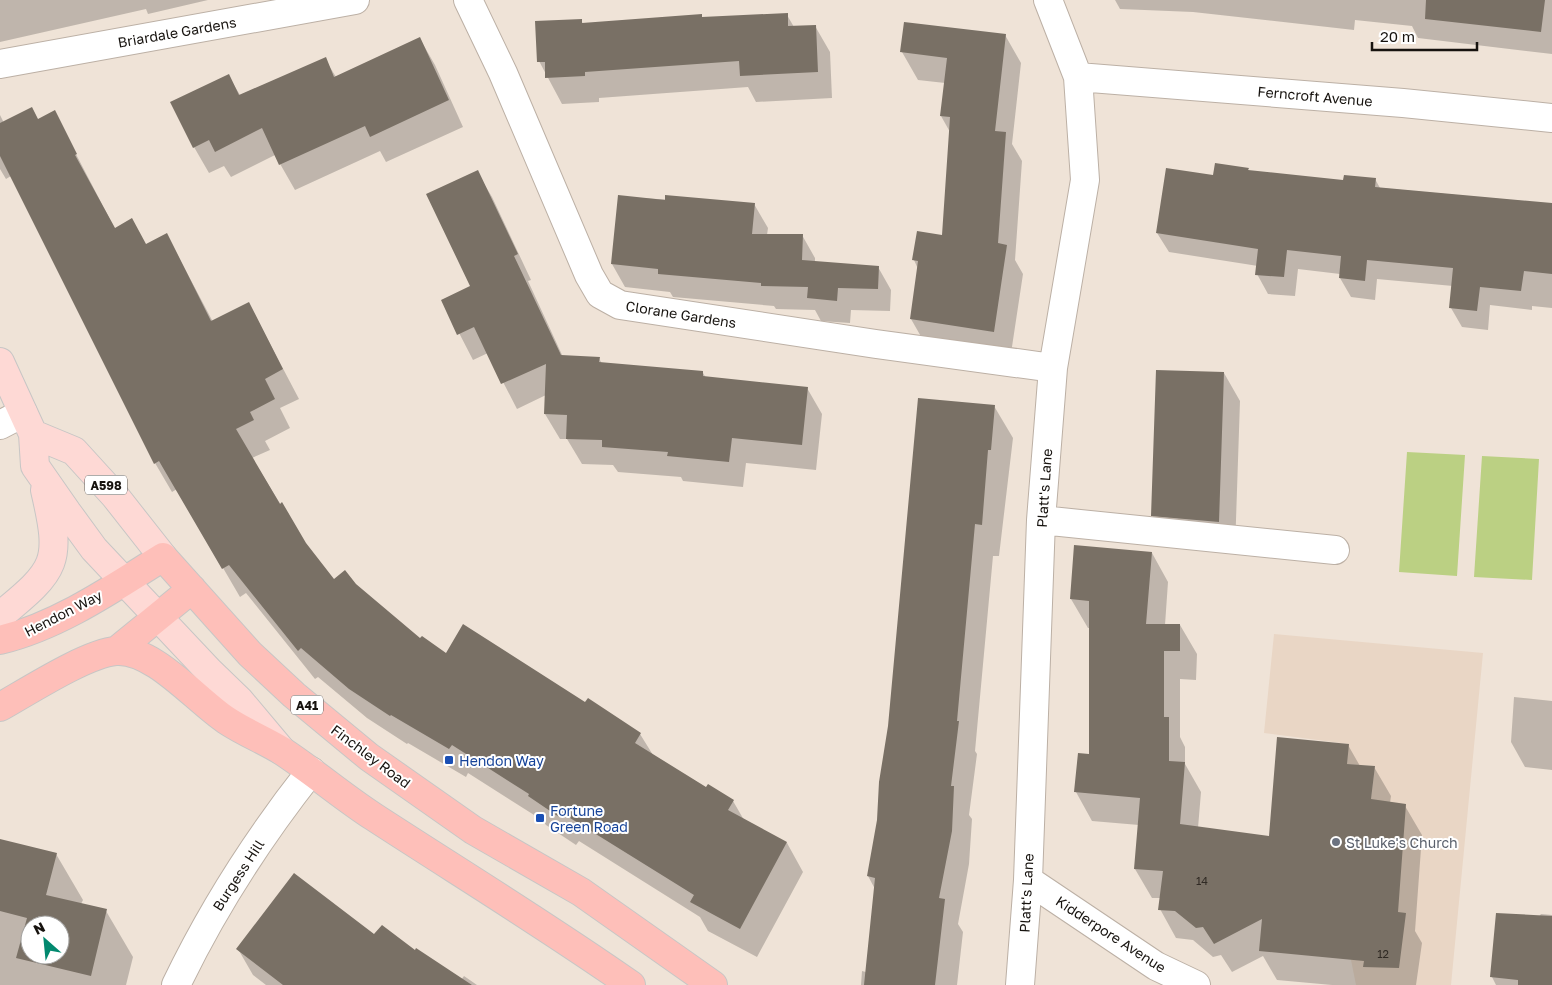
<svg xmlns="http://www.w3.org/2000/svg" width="1552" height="985" viewBox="0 0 1552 985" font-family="'Golos Text',sans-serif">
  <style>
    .built { fill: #e9d6c5 }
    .green { fill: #bbd083 }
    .shadow { fill: #0003; fill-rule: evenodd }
    .building { fill: #797065; fill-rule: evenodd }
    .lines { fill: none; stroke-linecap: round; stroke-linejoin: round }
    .minor-casing { stroke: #bcb0a5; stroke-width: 30 }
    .major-casing { stroke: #c7c6c5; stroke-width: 30 }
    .highway-casing { stroke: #c7c6c5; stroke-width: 30 }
    .minor { stroke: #fff; stroke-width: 28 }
    .major { stroke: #fed9d5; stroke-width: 28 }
    .highway { stroke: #febfb9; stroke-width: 28 }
    .transit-dot { fill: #1a4fb4; stroke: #fff; stroke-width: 2 }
    .worship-dot { fill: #6b7280; stroke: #fff; stroke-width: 2 }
    .labels { text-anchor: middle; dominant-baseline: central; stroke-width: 4; stroke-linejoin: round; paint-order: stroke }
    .number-label { font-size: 11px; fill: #302a24 }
    .shield { fill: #fff; stroke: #5d5a57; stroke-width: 1 }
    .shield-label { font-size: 12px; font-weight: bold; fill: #17130f }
    .street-label { font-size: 14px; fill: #17130f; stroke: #fff }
    .transit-label { font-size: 14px; fill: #164399; stroke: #fff; text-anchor: start }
    .worship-label { font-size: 14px; fill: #5b616d; stroke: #fff; text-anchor: start }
  </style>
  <rect width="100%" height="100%" fill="#efe3d7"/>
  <!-- built -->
  <path class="built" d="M1274,634l209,19 -32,332h-95l-5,-25 24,-194 -28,-2 1,-20 -84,-11z"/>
  <!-- green -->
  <path class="green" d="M1407,452l58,3 -8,121 -58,-4z
    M1482,456l57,3 -7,121 -58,-3z"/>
  <!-- shadow -->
  <path class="shadow" d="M0,0h208l-60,14 -2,-5 -146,33z
    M1115,0h437v54l-134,-16 -6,-12 -57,-6 -1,10 -161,-18 -73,-3z
    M787,15l7,12 21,-1 15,26 2,46 -76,4 -8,-15 -149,11v4l-37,2 -23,-43 42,-41 2,4z
    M1005,35l16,28 -9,81 10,17 -7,99 8,14 -13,86 -83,-13 -16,-28 7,-50 -4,-9 29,-24 7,-104 -9,-16 4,-33 -27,-3 -16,-28z
    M420,39l15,26 28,62 -77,35 -6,-11 -85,39 -20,-35 -44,22 -7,-11 -15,7 -15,-26 34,-72 12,20 85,-36 11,18z
    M54,112l61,117 31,16 21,-10 46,87 36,-18 50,95 -19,9 10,20 -25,13 5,9 -18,8 53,86 29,36 21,5 65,55 26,15 139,49 3,-4 52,34 13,21 53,34 27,12 11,19 43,23 16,29 -46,85 -49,-26 -8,-14 -121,-76 -3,4 -30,-20 -4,-5 -74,-47 -2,4 -58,-34 -1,1 -40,-26 -49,-41 -3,2 -69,-86 -6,4 -63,-108 -5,3 -17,-29 -144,-287 -5,3 -6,-10v-54l4,8 34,-3z
    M1248,169l1,2 95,10 31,-2 5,9 172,16v104l-20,-2v4l-42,-5 -2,25 -26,-3 -11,-19 2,-22 -76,-7 -2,21 -24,-3 -11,-19v-4l-42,-5 -3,27 -27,-2 -11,-20 1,-8 -89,-14 -12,-19 57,-56z
    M477,172l15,25 39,83 -3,1 35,76 36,1 3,6 101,9 3,5 101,10 15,26 -6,56 -70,-7 -3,24 -60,-6 -2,-4 -63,-5 -5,-7 -31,-1 -15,-25h-7l-15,-25 1,-19 -29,14 -29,-56 -15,7 -31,-60 29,-13z
    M619,197l135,7 14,24 -1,7h35l13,23v4l63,5 13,23 -1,21 -39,-1 -1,13 -29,-2 -6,-11 -39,-1 -2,-3 -101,-9 -3,-5 -45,-5 -13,-23z
    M1224,373l16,28 -5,149 -67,-7 -16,-28z
    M994,406l19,32 -14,118h-6l-18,195 2,3 -8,61 3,4 -3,45 -11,60 5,8 -6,53h-96l1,-14 4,1 9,-83 -7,-13z
    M1152,553l16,29 -3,43h15l17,29 -1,26 -16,-1v58l5,10v17l16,28 -3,36 72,9 78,-92 12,21 14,1 17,29 -1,7 15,3 17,29 -7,96 7,12 -6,42h-84l-55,-5 -14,-24 -31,16 -11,-17 -8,2 -20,-17 -17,-2 -16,-29 1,-11h-9l-17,-29 4,-44 -47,-4 -16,-29 14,-37v-127h-2l-17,-29z
    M1514,697l38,4v69l-27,-3 -14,-25z
    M0,840l56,14 27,46 -2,4 25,7 27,46 -7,28h-126zM30,925h30v30h-30z
    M1541,914l11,1v70h-56l-4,-8z
    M374,936l41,16 46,28 3,-4 13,9h-211l-13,-10 -15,-26z"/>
  <!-- building -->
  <path class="building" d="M1426,0h119l-4,32 -116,-13z
    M788,13v13l28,-1 2,47 -78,4 -1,-15 -154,11v4l-40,2v-16h-8l-2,-41 47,-2v4l120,-9v3z
    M904,22l102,12 -11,97 11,1 -8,111 9,2 -13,87 -84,-13 8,-58 -6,-1 5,-29 25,4 8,-118 -10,-1 7,-58 -47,-6z
    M420,37l29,63 -79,37 -5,-11 -86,39 -17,-37 -47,24 -6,-12 -16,8 -23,-46 59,-28 10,21 87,-38 8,20z
    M32,107l6,12 17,-9 22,44 -2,1 40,73 17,-10 14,26 21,-11 44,88 38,-19 34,67 -18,10 10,20 -25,13 4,8 -18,9 44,75 2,-2 24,41 28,36 11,-9 11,14 64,54 2,-2 24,17 17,-29 122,78 3,-4 53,35 -6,10 71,44 2,-3 26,16 -6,10 59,32 -47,87 -50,-27 4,-7 -132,-82 -3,4 -31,-21 1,-2 -77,-49 -3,4 -58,-34 -1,1 -41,-27 -48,-41 -3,3 -69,-86 -7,4 -63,-108 -5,3 -154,-308v-33z
    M1215,163l34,5 -1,2 95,10 1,-5 32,3 -1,9 177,16v71l-28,-3 -3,20 -41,-4 -3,24 -28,-3 4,-40 -86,-8 -2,21 -26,-3 2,-22 -54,-6 -3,27 -29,-2 3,-26 -102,-16 10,-65 47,7z
    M478,170l40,84 -4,2 47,99 39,2 -1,5 104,9v5l105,11 -6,58 -70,-7 -3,24 -62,-6 1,-4 -66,-5v-7l-36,-1 1,-24 -23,-1 2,-50 -45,20 -27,-57 -17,8 -16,-35 29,-14 -44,-92z
    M618,195l47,5v-5l90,8 -3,31h51l-1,26 77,6 -1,23 -40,-1 -1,13 -30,-3 1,-11 -47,-1v-3l-103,-9v-5l-47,-5z
    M1156,370l68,2 -5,150 -68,-6z
    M918,398l77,7 -4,45h-3l-6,75 -7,-1 -18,197h2l-8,65h3l-2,45 -13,67 6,1 -10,86h-71l11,-107 -8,-2 10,-56 2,-38 9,-56z
    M1074,545l78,7 -6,72h34v27h-16v66h5v44l16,1 -5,62 89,12 8,-99 72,7 -2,20 28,2 -4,33 35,5 -8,108 8,1 -7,55 -36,-1 1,-6 -105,-10 3,-32 -48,25 -11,-17 -7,1 -21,-17 -17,-1 5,-39 -29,-2 6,-71 -66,-6 4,-39 11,1v-153l-19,-2z
    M0,839l57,14 -11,42 61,14 -16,67 -75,-18 11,-40 -27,-7zM30,925h30v30h-30z
    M294,873l80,61 8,-9 33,25 1,-2 56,37h-189l-47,-36z
    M1496,913l56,3v69h-34v-5l-28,-3z"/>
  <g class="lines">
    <defs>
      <path id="minor" d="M468,0l35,73 86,202 11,19 20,11 256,39 177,24
        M0,64l355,-64
        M1078,77l325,26 149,15
        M0,425l23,-12
        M1041,520l294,30
        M1028,880l128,86 40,19
        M176,985c37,-77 82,-147 135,-214
        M1020,985l8,-105 13,-360 12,-152 32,-188 -7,-103 -30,-77"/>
      <path id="major" d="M0,362l33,72 2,32 32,46 27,37 115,122 30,29 42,50
        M33,434l41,17 41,45 48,61
        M0,616c57,-47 62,-53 45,-126"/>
      <path id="highway" d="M0,640c58,-14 112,-51 163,-83l87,97 44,41 75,62 104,73 108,62 132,93
        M116,651l76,-62
        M0,707c27,-15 87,-54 116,-56 37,-3 80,49 110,69 18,12 38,20 56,31 32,21 61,46 92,66 86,56 173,109 257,168"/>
    </defs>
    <!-- minor casing -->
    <use href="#minor" class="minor-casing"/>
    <!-- major casing -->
    <use href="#major" class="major-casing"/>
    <!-- highway casing -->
    <use href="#highway" class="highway-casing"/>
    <!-- minor -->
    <use href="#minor" class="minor"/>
    <!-- major -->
    <use href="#major" class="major"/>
    <!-- highway -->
    <use href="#highway" class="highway"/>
  </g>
  <!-- markers -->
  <g class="transit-dot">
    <rect x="444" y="755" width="10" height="10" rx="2.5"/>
    <rect x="535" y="813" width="10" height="10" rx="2.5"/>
  </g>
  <circle class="worship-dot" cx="1336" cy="842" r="5"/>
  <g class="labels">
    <!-- number labels -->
    <g class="number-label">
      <text x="1202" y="880">14</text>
      <text x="1383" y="953">12</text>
    </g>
    <!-- shield labels -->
    <g class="shield">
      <rect x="85" y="475.5" width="42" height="19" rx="4"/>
      <rect x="291" y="695.5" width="32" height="19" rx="4"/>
    </g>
    <g class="shield-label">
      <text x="106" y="485">A598</text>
      <text x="307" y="705">A41</text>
    </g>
    <!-- street labels -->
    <g class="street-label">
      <text transform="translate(177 32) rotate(-10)">Briardale Gardens</text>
      <text transform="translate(1315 96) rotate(5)">Ferncroft Avenue</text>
      <text transform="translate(681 314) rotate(9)">Clorane Gardens</text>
      <text transform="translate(1044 488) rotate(-86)">Platt's Lane</text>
      <text transform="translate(63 613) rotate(-27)">Hendon Way</text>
      <text transform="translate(371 756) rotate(37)">Finchley Road</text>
      <text transform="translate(238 875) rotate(-57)">Burgess Hill</text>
      <text transform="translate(1026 893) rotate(-87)">Platt's Lane</text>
      <text transform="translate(1111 934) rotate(33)">Kidderpore Avenue</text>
    </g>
    <!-- transit labels -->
    <g class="transit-label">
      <text x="459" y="760">Hendon Way</text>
      <text x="550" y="810">Fortune<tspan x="550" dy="16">Green Road</tspan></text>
    </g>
    <!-- worship labels -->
    <g class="worship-label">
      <text x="1346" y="842">St Luke's Church</text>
    </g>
  </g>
  <!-- north arrow -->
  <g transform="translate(45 940) rotate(333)"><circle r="24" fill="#ffffff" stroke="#a2a19f"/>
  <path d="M0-4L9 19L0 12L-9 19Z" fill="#02896f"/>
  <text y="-8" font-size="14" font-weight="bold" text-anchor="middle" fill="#17130f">N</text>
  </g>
  <!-- scale -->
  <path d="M1372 42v8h105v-8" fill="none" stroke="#17130f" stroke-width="2.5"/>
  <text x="1380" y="42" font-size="15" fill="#17130f" stroke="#ffffff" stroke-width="4" paint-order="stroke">20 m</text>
</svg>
